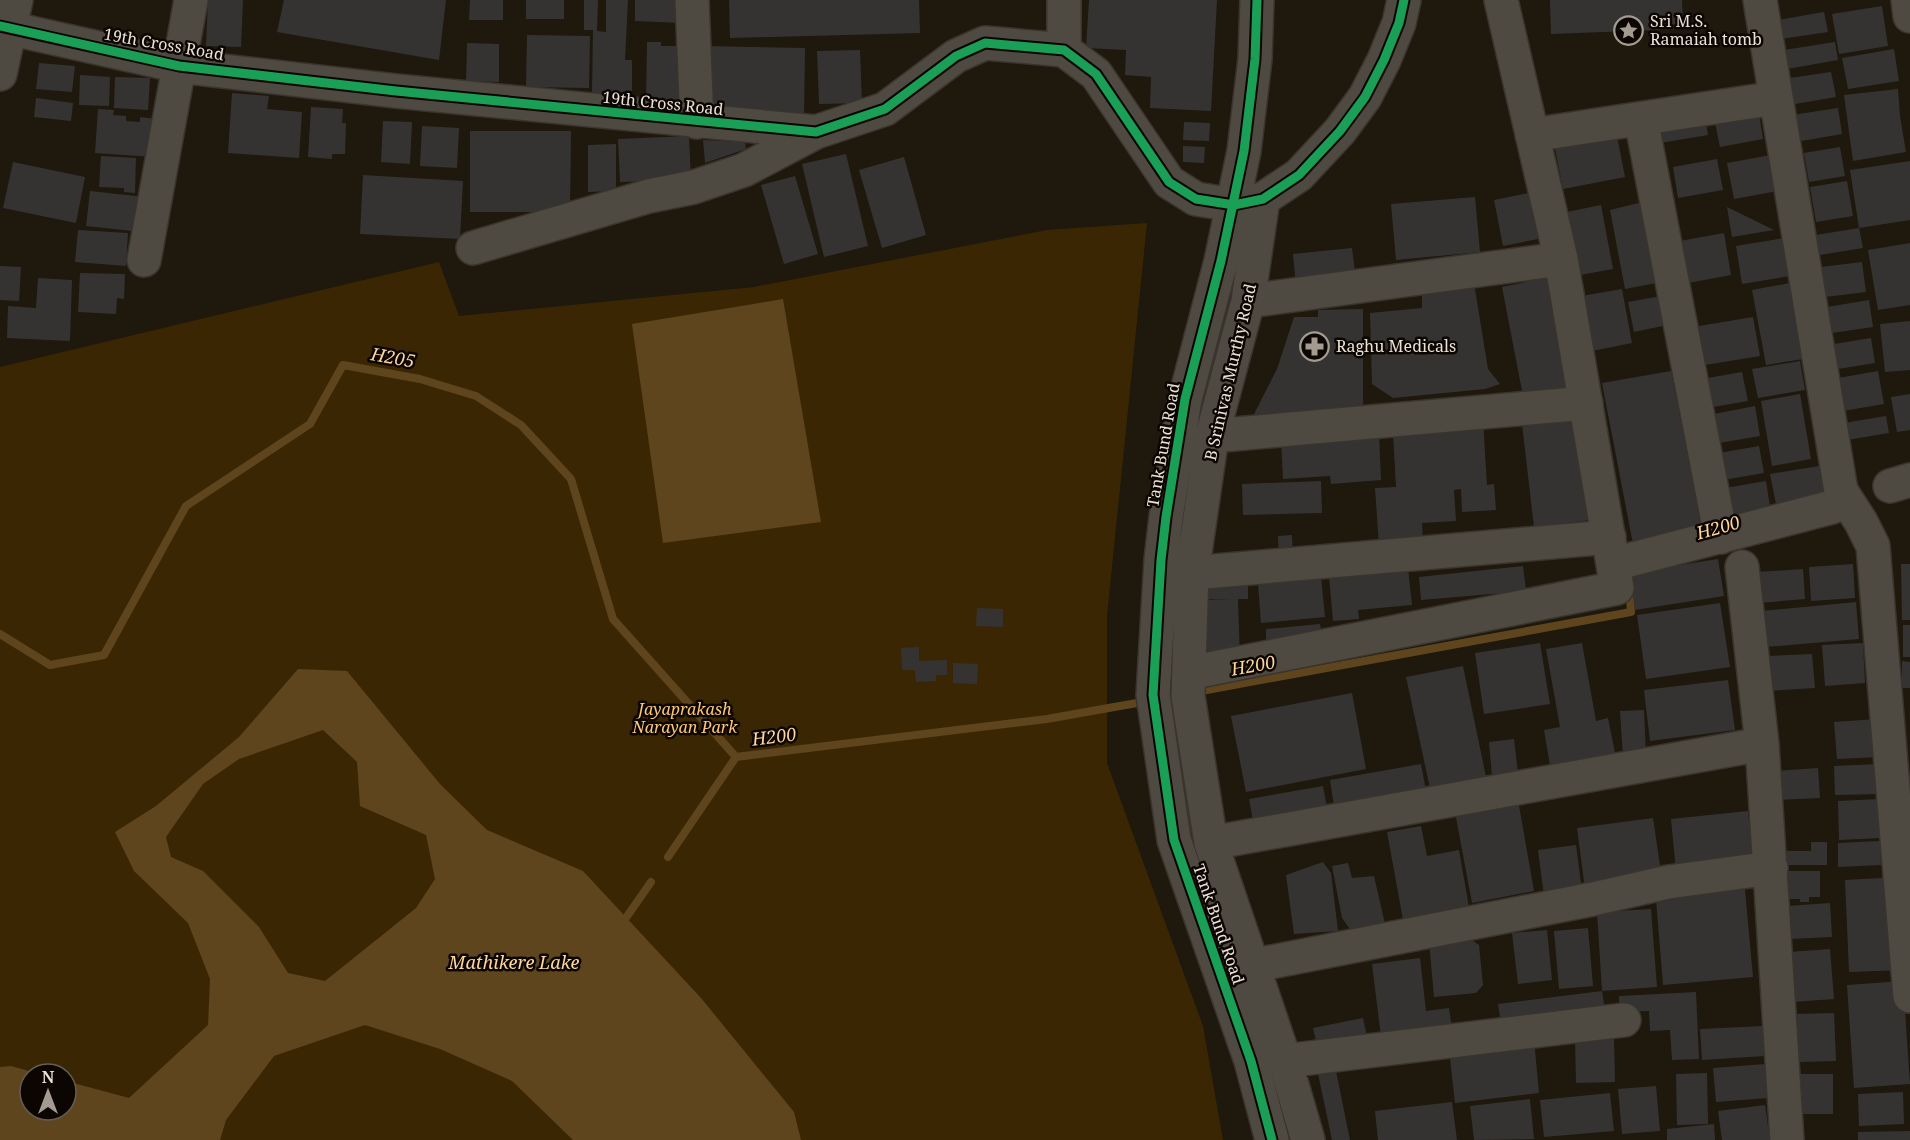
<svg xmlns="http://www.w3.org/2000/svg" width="1910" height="1140" viewBox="0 0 1910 1140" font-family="'Noto Serif',serif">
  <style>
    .green { fill: #3b2603; fill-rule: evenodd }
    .water { fill: #5e451d; fill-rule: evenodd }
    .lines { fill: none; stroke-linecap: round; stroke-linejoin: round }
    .stream { stroke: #5e451d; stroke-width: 8 }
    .building { fill: #353332 }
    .minor-casing { stroke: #3a342e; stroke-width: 36 }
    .minor { stroke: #4f4a41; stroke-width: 33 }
    .cycleway-casing { stroke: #0b0601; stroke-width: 13 }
    .cycleway { stroke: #1a9f57; stroke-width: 9 }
    .labels { text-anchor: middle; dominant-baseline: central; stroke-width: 5; stroke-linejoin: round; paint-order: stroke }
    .poi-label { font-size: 16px; fill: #ebe2d6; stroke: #0b0601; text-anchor: start }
    .street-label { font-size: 16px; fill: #ebe2d6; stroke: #0b0601 }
    .park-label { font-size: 16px; font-style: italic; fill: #fdc777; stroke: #0b0601 }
    .water-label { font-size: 18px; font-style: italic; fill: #ffd69c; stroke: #0b0601 }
  </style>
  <rect width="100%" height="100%" fill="#1e180d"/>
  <!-- green -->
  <path class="green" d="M1147,223l-40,393v147l96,263 20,114h-1223v-773l439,-105 20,54 295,-29 293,-57zM30,1074h36v36h-36z"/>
  <!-- water -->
  <path class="water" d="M783,299l38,223 -158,21 -31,-219z
    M298,669l49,2 93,113 47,46 96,41 118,127 93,114 7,28h-228l-61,-59 -72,-32 -75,-24 -91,31 -48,64 -6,20h-220v-73l11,-1 29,8h-10v36h36v-29l63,17 79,-73 2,-46 -22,-56 -54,-52 -19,-39 41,-26 83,-69zM323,730l34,32 3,44 66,29 9,44 -19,29 -91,73 -37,-8 -29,-46 -56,-56 -32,-14 -5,-20 37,-53 36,-25z"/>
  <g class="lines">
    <!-- stream -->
    <path class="stream" d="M0,634l50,31 54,-10 82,-149 124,-82 33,-59 77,14 56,17 45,29 50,54 42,140 123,138
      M1196,692l435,-80 -2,-25
      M668,857l68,-100 311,-38 101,-18
      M621,925l30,-43"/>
  </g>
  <!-- building -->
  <path class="building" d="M208,0h35l-2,47 -35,-1z
    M284,0h162l-7,60 -162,-28z
    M470,0h33v20h-34z
    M526,0h38v19h-38z
    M584,0h14l-1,31 9,1v-32h22l-3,60h7v33h-40l1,-63h-9z
    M635,0h48l-1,23 -47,-2z
    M729,0h190l1,33 -190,5z
    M1089,0h128l-6,111 -61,-3 1,-31 -26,-2 1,-25 -40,-2z
    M1550,0h132l1,29 -132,5z
    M1882,6l6,40 -49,8 -7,-40z
    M1824,12l4,20 -47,7 -3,-19z
    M527,35l63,1 -1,52 -63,-1z
    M647,42h14v4h19l9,56 -43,-1z
    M1835,42l3,18 -51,9 -3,-19z
    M467,43l32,1v38l-33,-1z
    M703,46l102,2 -1,69 -102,-2z
    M1894,49l5,32 -51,8 -6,-31z
    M860,50l2,53 -43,1 -2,-53z
    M39,63l36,3 -3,26 -36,-3z
    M1831,72l5,25 -41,7 -5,-26z
    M80,75l30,2 -1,29 -30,-1z
    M115,77l35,1 -2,32 -34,-2z
    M1898,89l2,27 6,36 -53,9 -9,-66z
    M232,93l37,3 -2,13 35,3 -3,46 -71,-5z
    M36,98l37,5 -2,18 -37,-4z
    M311,107l32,2 -1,14h4l-1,31h-13v5l-24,-2z
    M1838,108l4,26 -46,8 -4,-27z
    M98,109l16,1 -1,5 13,1v5l14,1v-5l16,2 -3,38 -58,-4z
    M1759,114l4,25 -43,8 -5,-25z
    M1705,118l3,17 -48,8 -3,-16z
    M383,121l29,1 -2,42 -29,-2z
    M1184,122l26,1 -1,18 -26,-1z
    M422,126l37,2 -2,40 -37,-2z
    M470,131h101l-1,81h-100z
    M1616,131l9,46 -62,12 -9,-46z
    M689,136l2,44 -71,2 -2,-43z
    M703,140l42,2 1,7 -41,14z
    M616,144v47l-28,1v-47z
    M1183,146l22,1 -1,16 -21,-1z
    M1840,147l5,29 -36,6 -5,-29z
    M846,154l22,92 -44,11 -22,-93z
    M1771,155l7,36 -44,8 -7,-36z
    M101,156l35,2 -1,35 -11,-1v-4l-25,-1z
    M904,157l22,78 -44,13 -23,-78z
    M1717,159l6,31 -45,8 -5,-31z
    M1910,161v59l-51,8 -9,-58z
    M13,162l72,15 -9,46 -73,-15z
    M363,175l100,6 -3,58 -100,-5z
    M795,176l23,78 -34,10 -23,-79z
    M1847,181l6,35 -37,6 -6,-35z
    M90,191l55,6 -4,35 -55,-6z
    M1534,192l9,46 -40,8 -9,-46z
    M1475,197l5,55 -84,8 -5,-56z
    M1651,200l16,81 -42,8 -15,-79z
    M1601,205l12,64 -33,6 -13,-63z
    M1727,207l47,23 -42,7z
    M1859,228l4,20 -43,7 -4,-20z
    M78,230l50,3 -2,33 -51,-4z
    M1724,233l7,42 -43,8 -8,-42z
    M1784,238l6,38 -48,8 -6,-38z
    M1910,243v62l-32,5 -10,-60z
    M1352,248l4,32 -60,6 -3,-32z
    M1862,262l4,30 -41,5 -4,-30z
    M0,266l21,1 -2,34 -19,-1z
    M80,273l45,1 -1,25 -7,-1 -1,16 -38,-2z
    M1555,276l21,109 -53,11 -21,-109z
    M1473,277l15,92 12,15 -15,5 -92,9 -21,-14 -2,-71 52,-5v-26z
    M38,278l34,2 -2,61 -63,-3 1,-32 28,2z
    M1790,283l13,76 -37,6 -14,-75z
    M1622,289l10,54 -40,8 -10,-55z
    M1667,295l5,29 -38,8 -6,-30z
    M1869,300l4,27 -41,6 -5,-26z
    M1363,309v103l-112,8 26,-51 17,-52h24v-7z
    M1753,317l7,39 -55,9 -6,-39z
    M1910,321v49l-25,2 -5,-48z
    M1871,338l4,25 -37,6 -4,-25z
    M1800,361l5,29 -47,8 -6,-29z
    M1671,371l32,165 -69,13 -32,-166z
    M1878,371l6,33 -41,7 -5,-33z
    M1742,372l6,29 -35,6 -5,-29z
    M1800,394l11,65 -39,7 -11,-65z
    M1910,394v36l-13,2 -6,-35z
    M1755,406l5,30 -41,7 -5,-29z
    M1886,416l3,17 -42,7 -3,-17z
    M1579,417l12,103 -57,7 -12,-103z
    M1483,420l4,65 7,-1 2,26 -34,2 -1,-23 -7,1 2,31 -34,2 1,20 -44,2 -4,-57 21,-1 -3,-53z
    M1379,432l2,48 -50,4 -1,-8 -47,3 -2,-39z
    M1759,446l5,27 -47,8 -4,-27z
    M1819,466l6,34 -48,9 -7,-35z
    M1321,481l1,32 -79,2 -1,-31z
    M1766,481l5,32 -46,8 -6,-32z
    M1292,535l1,26h-14l-1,-25z
    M1407,559l5,46 -54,5 1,9 -26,2 -5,-55z
    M1718,559l6,37 -89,14 -6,-37z
    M1853,564l2,34 -44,3 -2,-34z
    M1901,564h9v56h-8z
    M1320,566l5,51 -64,6 -4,-52z
    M1523,566l3,25 -105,9 -2,-23z
    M1803,569l2,30 -46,4 -2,-31z
    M1198,576h50v23h-10l2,63 -41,2 -2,-64 35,-1h-34z
    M1856,602l3,37 -94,8 -4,-36z
    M1720,603l10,64 -84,12 -9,-64z
    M977,608l26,1v18l-27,-1z
    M1320,624l3,17 -57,11v-23z
    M1903,625h7v32h-7z
    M1540,643l10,61 -66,10 -9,-61z
    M1582,643l14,78 12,-3 8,40 -65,13 -7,-41 16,-3 -14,-78z
    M1863,643l2,40 -40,3 -3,-41z
    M919,647v14l28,-1v15h-11v6l-20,1 -1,-12h-13l-1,-22z
    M1812,654l3,34 -47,3 -2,-35z
    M1902,661l8,1v26h-8z
    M953,663l25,1 -1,20 -24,-1z
    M1463,666l23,111 -56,11 -24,-111z
    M1728,680l7,50 -85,11 -6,-51z
    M1352,693l14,76 -120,23 -15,-76z
    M1644,710l2,46 -23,1 -3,-46z
    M1877,719l2,38 -42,2 -3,-37z
    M1514,739l4,34 -26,3 -3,-34z
    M1421,764l5,27 -92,15 -4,-26z
    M1879,764l1,30 -45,1 -1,-29z
    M1818,768l2,30 -43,2 -2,-29z
    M1323,786l5,27 -74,13 -5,-27z
    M1880,799l1,39 -42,2 -1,-39z
    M1518,800l16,91 -62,12 -17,-91z
    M1748,811l5,52 -77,8 -5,-52z
    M1653,818l9,61 -77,10 -8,-61z
    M1421,826l6,30 32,-6 11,63 -66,12 -17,-93z
    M1880,841l1,24 -43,2v-24z
    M1811,842h16v23h-46v-14h30z
    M1576,845l6,46 -38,5 -6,-46z
    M1323,862l8,11 7,58 -44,3 -8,-59z
    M1348,863l4,15 22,-2 11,48 -33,8 -10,-14 -10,-52z
    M1785,871h35v26h-11v5h-9v-3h-15z
    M1899,877l5,93 -55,2 -4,-92z
    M1744,879l9,98 -90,8 -8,-98z
    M1830,903l2,34 -43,2 -2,-33z
    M1651,909l6,78 -55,4 -5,-79z
    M1588,928l5,58 -34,3 -5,-58z
    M1547,930l5,50 -34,4 -6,-51z
    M1466,936l13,9 4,40 -7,8 -42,4 -5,-56z
    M1830,949l4,50 -41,3 -4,-50z
    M1420,958l6,53 23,-3 3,21 -71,8 -9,-73z
    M1903,981l7,103 -56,4 -7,-103z
    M1602,991l4,25 -104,14 -4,-26z
    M1696,992l3,67 -27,1 -2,-30 -20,1 -1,-20 -30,1v-16z
    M1834,1013l2,48 -37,1 -2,-48z
    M1363,1018l5,23 -50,9 -5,-22z
    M1763,1026l2,30 -63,4 -2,-31z
    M1614,1036l1,46 -39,1 -1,-45z
    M1534,1039l5,54 -84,10 -6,-54z
    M1765,1064l3,34 -52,4 -3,-34z
    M1335,1066l15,74h-18l-15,-71z
    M1707,1073l1,51 -31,1 -1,-51z
    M1792,1074h41v40h-41z
    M1656,1086l4,45 -38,3 -4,-45z
    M1903,1092l1,32 -45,2 -1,-32z
    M1610,1093l4,38 -70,6 -4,-37z
    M1530,1099l4,40 -60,1 -4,-34z
    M1452,1102l5,38h-79l-3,-29z
    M1765,1105l5,35h-48l-4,-29z
    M1714,1124l1,16h-48v-11z
    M1910,1131v9h-52v-8z"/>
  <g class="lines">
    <defs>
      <path id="minor" d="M692,0l5,122
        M1064,0v50
        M1257,0l-2,59 -11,92 -23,110 -36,138 -19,118 -5,43 -8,135 21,145 77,221 21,79
        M1760,0l81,491 20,31 12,24 37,450
        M1908,0l2,16
        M0,26l179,40 217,25 420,41 69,-23 71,-53 29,-13 79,7 32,24 73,108 27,17 38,6 29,-6 36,-24 41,-44 25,-34 19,-37 15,-37 5,-23
        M0,74l16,-74
        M1641,119l80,418
        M1532,135l244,-37
        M1263,199l-15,102 -36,135 -20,137 -4,123 23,147 74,218 23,79
        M473,248l176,-52 45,-9 50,-17 72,-38
        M144,260l47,-260
        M1248,301l313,-42
        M1212,436l374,-33
        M1890,486l20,-6
        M1614,564l218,-57
        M1742,567l20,177 25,396
        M1192,573l417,-36
        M1189,673l428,-85 -56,-329 -60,-259
        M1211,843l551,-99
        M1251,966l342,-67 75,-17 103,-14
        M1285,1061l339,-41"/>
    </defs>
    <!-- minor casing -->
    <use href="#minor" class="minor-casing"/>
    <!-- minor -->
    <use href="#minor" class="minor"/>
    <defs>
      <path id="cycleway" d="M1257,0l-2,59 -11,92 -23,110 -36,138 -19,118 -5,43 -8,135 21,145 77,221 21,79
        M0,26l179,40 217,25 420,41 69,-23 71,-53 29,-13 79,7 32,24 73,108 27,17 38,6 29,-6 36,-24 41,-44 25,-34 19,-37 15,-37 5,-23"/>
    </defs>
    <!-- cycleway casing -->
    <use href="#cycleway" class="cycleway-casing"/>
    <!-- cycleway -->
    <use href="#cycleway" class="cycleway"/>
  </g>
  <!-- icons -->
  <defs>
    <symbol id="sight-ring" viewBox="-11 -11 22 22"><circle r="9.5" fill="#0b0601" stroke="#a39b90" stroke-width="1.5"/><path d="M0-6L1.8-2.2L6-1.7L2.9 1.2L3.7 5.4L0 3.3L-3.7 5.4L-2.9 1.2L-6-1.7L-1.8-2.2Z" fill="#a39b90"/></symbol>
    <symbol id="pharmacy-ring" viewBox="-11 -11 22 22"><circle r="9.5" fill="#0b0601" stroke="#a39b90" stroke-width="1.5"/><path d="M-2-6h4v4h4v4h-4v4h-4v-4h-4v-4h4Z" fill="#a39b90"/></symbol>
  </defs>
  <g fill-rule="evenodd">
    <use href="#sight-ring" x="1612" y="14" width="33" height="33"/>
    <use href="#pharmacy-ring" x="1298" y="330" width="33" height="33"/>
  </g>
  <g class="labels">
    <!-- poi labels -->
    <g class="poi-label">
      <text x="1650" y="21">Sri M.S.<tspan x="1650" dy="18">Ramaiah tomb</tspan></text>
      <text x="1336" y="346">Raghu Medicals</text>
    </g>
    <!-- street labels -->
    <g class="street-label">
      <text transform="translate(164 44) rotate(10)">19th Cross Road</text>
      <text transform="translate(663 103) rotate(6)">19th Cross Road</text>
      <text transform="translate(1230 372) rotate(-77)">B Srinivas Murthy Road</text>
      <text transform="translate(1163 445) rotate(-80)">Tank Bund Road</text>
      <text transform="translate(1219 924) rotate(71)">Tank Bund Road</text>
    </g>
    <!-- park labels -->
    <g class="park-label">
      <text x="685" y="709">Jayaprakash<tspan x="685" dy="18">Narayan Park</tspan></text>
    </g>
    <!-- water labels -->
    <g class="water-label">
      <text transform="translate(393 357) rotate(10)">H205</text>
      <text transform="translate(1718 527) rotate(-16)">H200</text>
      <text transform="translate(1253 665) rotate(-10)">H200</text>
      <text transform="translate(774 736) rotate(-7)">H200</text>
      <text x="514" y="962">Mathikere Lake</text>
    </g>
  </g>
  <!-- north arrow -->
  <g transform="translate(48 1092)"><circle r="28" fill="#0b0601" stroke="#655e56" stroke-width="1.5"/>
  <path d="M0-4.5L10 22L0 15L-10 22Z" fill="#a39b90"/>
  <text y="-9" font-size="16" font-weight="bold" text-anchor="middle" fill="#ebe2d6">N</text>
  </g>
</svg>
